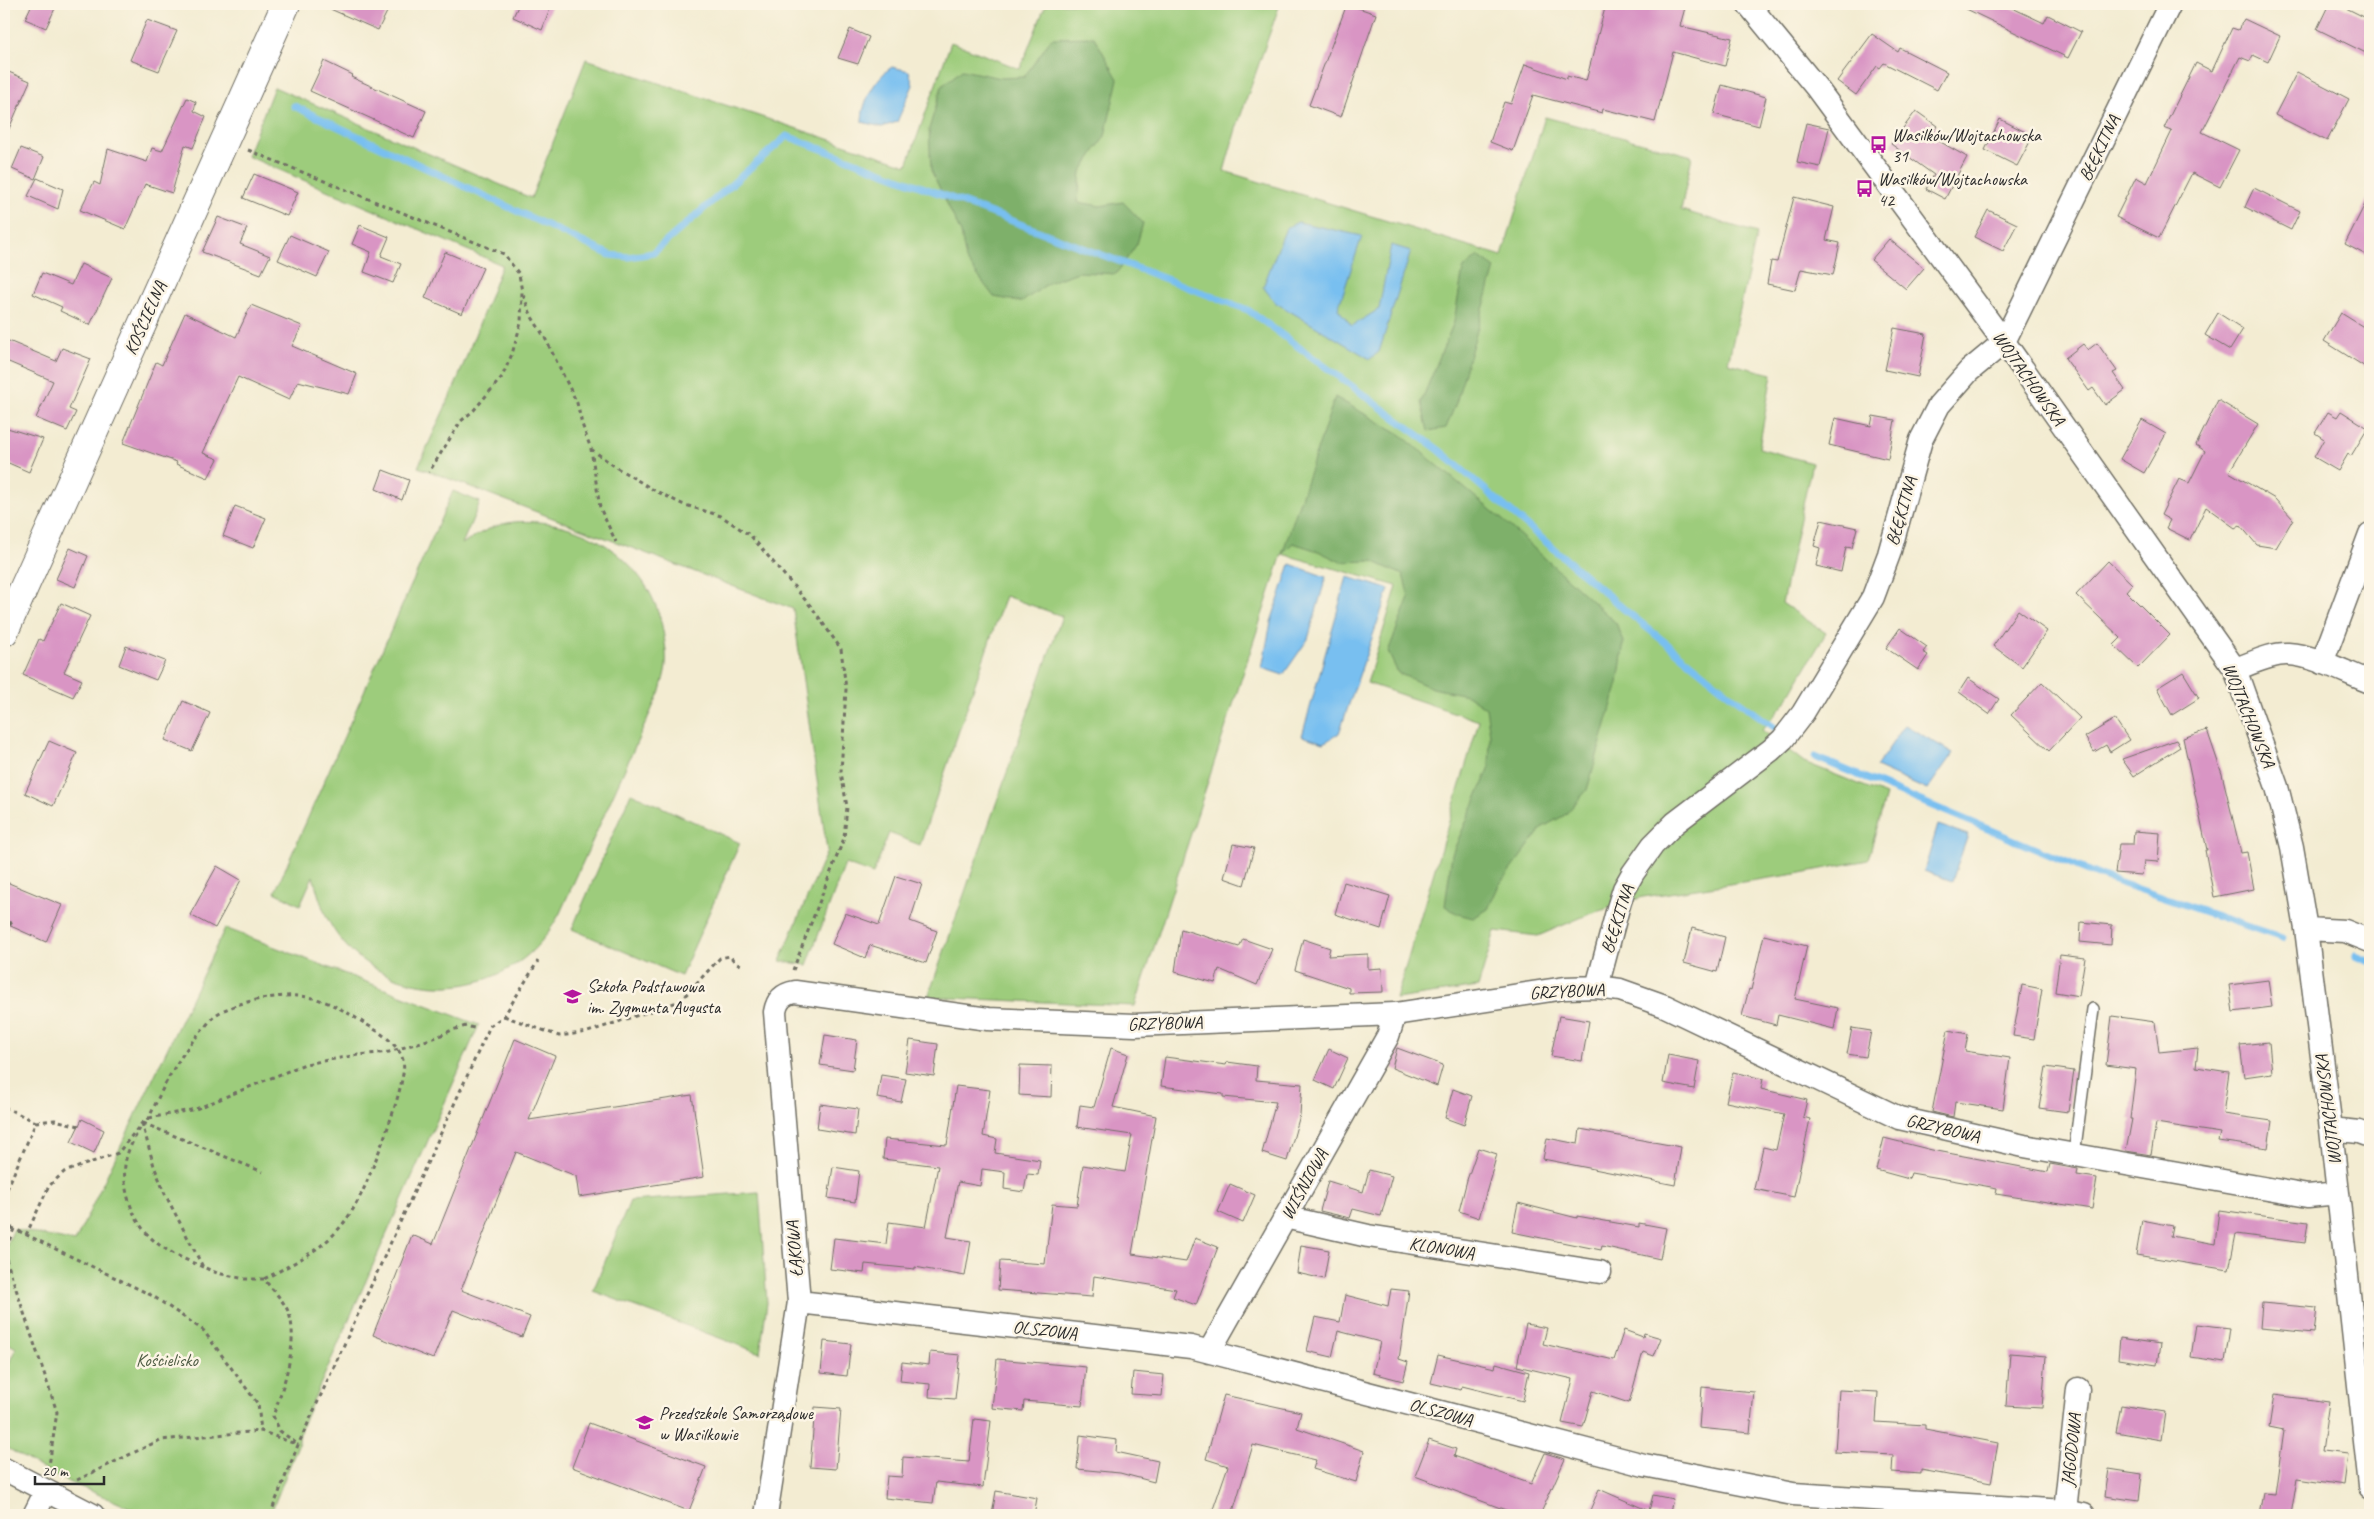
<svg xmlns="http://www.w3.org/2000/svg" width="2374" height="1519" viewBox="0 0 2374 1519" font-family="Caveat,sans-serif">
  <style>
    .green { fill: #9dcc7b; stroke: #647c53 }
    .forest { fill: #7eb06b; stroke: #546e4b }
    .water { fill: #78bff0; stroke: #52758e }
    .lines { fill: none; stroke-linecap: round; stroke-linejoin: round }
    .stream { stroke: #78bff0; stroke-width: 7 }
    .building { fill: #d995c4 }
    .service-casing { stroke: #716f65; stroke-width: 14 }
    .minor-casing { stroke: #716f65; stroke-width: 25 }
    .tertiary-casing { stroke: #716f65; stroke-width: 30 }
    .path { stroke: #716f65; stroke-width: 3; stroke-dasharray: 4 4; stroke-linecap: butt }
    .service { stroke: #fff; stroke-width: 11 }
    .minor { stroke: #fff; stroke-width: 22 }
    .tertiary { stroke: #fff; stroke-width: 28 }
    .labels { text-anchor: middle; dominant-baseline: central; stroke-width: 5; stroke-linejoin: round; paint-order: stroke }
    .poi-label { font-size: 18px; fill: #2b2b2b; stroke: #fcf5e5; text-anchor: start }
    .street-label { font-size: 18px; fill: #2b2b2b; stroke: #fcf5e5 }
    .park-label { font-size: 18px; fill: #4d5b43; stroke: #fcf5e5 }
  </style>
  <rect width="100%" height="100%" fill="#fcf5e5"/>
  <filter id="ink" filterUnits="userSpaceOnUse"><feTurbulence type="fractalNoise" baseFrequency=".02" numOctaves="2"/><feDisplacementMap in="SourceGraphic" scale="10" xChannelSelector="R" yChannelSelector="G"/><feConvolveMatrix kernelMatrix="1 2 1 2 8 2 1 2 1" color-interpolation-filters="sRGB"/></filter>
  <filter id="wash" filterUnits="userSpaceOnUse"><feTurbulence type="fractalNoise" baseFrequency=".0096" numOctaves="4" result="noise"/><feDisplacementMap in="SourceGraphic" scale="20" xChannelSelector="R" yChannelSelector="G"/><feGaussianBlur stdDeviation="1.12" result="paint"/><feColorMatrix in="noise" values="0 0 0 0 0 0 0 0 0 0 0 0 0 0 0 0 0 1.4 0 .05"/><feComposite in="paint" operator="in"/></filter>
  <g filter="url(#wash)">
    <rect width="100%" height="100%" fill="#f3ecd2"/>
    <!-- green -->
    <path class="green" d="M1046,4h234l-44,125 -12,42 278,85 43,-139 147,39 -11,54 76,23 -29,130 44,11 -13,74 53,15 -30,140 44,30 -41,70 -23,27 42,32 82,33 -18,65 -72,14 -153,23 -56,18 -49,21 -43,-5 -17,56 -82,12 83,-278 -112,-38 30,-97 -115,-32 -147,452 -207,-9 134,-381 -57,-20 -85,249 -31,-12 -16,41 -28,-10 -38,101 -27,-4 47,-110 -34,-242 -375,-142 39,-86 45,-116 -255,-109 27,-69 257,111 55,-139 321,106 44,-123 69,27z
      M453,491l27,11 -18,42c16,-10 33,-20 52,-22 69,-6 137,39 149,109 2,11 4,23 3,34 -1,9 -4,18 -6,26l-100,222c-11,20 -24,38 -44,51 -55,38 -138,26 -178,-28 -14,-19 -19,-38 -25,-60l-13,29 -25,-13z
      M631,793l109,50 -59,133 -109,-47z
      M225,928l254,97 -178,403 -3,17 -28,70h-123l-94,-40 -49,-29v-72l12,-26 -12,-7v-90l10,-22 61,13z
      M759,1192l8,111 -7,50 -167,-62 37,-90z"/>
    <!-- forest -->
    <path class="forest" d="M1094,37l24,42 -13,57 -24,36 -3,30 22,4 23,-4 20,21 -6,21 -21,30 -38,-2 -28,10 -28,20 -28,-5 -28,-37 -5,-27 -30,-63 -2,-41 13,-43 20,-16 39,8 23,-1 28,-39z
      M1478,256l17,12 -39,135 -10,25 -18,3 -7,-29 33,-80 9,-53z
      M1335,397l65,37 104,87 112,102 8,19 -6,41 -31,107 -22,25 -22,12 -44,58 -11,24 -15,9 -15,-4 -13,-8 7,-52 37,-85 1,-34 -4,-27 -19,-13 -35,-7 -34,-15 -10,-21 21,-55 -6,-22 -31,-14 -31,1 -23,-11 -25,-8 -11,11z"/>
    <!-- water -->
    <path class="water" d="M892,67l17,4 4,14 -16,37 -15,5 -20,-5c0,-20 13,-44 30,-55z
      M1298,222l64,14 -24,73 14,17 27,-17 12,-64 20,6 -32,101 -9,7 -94,-56 -13,-16 23,-59z
      M1290,564l36,13 -18,62 -25,36 -21,-7 9,-46z
      M1347,577l42,12 -50,144 -15,10 -22,-7z
      M1905,725l48,28 -26,37 -51,-23z
      M1938,825l30,10 -16,46 -28,-10z"/>
    <g class="lines">
      <!-- stream -->
      <path class="stream" d="M294,106l316,149 19,2 24,-4 134,-117 461,174 191,140 186,160 108,87 45,33
        M1815,757l288,120 179,61
        M2356,955l14,6"/>
    </g>
    <g id="blocks">
      <!-- building -->
      <path class="building" d="M32,4h25l-11,24 -21,-9z
        M319,4h72l-13,26z
        M519,4h33l-10,26 -29,-13z
        M1347,4l29,10 -35,103 -32,-12z
        M1606,4h80l-6,22 52,12 -7,28 -52,-14 -18,70 -52,-13 -1,4 -69,-18 -20,56 -23,-9 14,-40 7,2 14,-40 42,15v-3l19,5z
        M1956,4h48l40,19 4,-8 33,17 -13,26z
        M2329,4h9l32,16v35l-53,-26z
        M2244,19l36,17 -12,26 -15,-7 -3,6 -10,-4 -38,75 37,18 -19,37 -28,-14 -33,65 -43,-21 20,-40 11,6 25,-52 -8,-3 32,-65 16,8 20,-43 6,2z
        M147,20l30,11 -18,40 -29,-11z
        M850,29l19,8 -11,27 -20,-6z
        M1872,34l26,18 2,-4 47,24 -10,18 -53,-27 -4,5 -3,-2 -21,29 -19,-14z
        M324,61l29,14 -2,2 75,34 -12,27 -104,-47z
        M4,70l26,11 -26,59z
        M2297,72l52,27 -22,42 -52,-26z
        M1722,85l44,12 -7,29 -45,-12z
        M187,98l9,4 -2,9 12,6 -13,31 -8,-3 -13,48 -27,-9 -20,45 -45,-19 14,-28 6,3 8,-36 39,13 5,-14 10,3z
        M1916,111l21,15 -7,10 37,21 -22,42 -19,-10 8,-14 -43,-31z
        M2000,119l33,17 -16,30 -32,-16z
        M1806,123l23,5 -9,39 -23,-5z
        M21,148l23,9 -9,22 -23,-10z
        M254,174l44,18 -11,24 -44,-18z
        M37,178l26,11 -5,20 -30,-13z
        M2254,188l46,23 -9,19 -46,-23z
        M2370,194v63l-25,-13z
        M1794,197l40,10 -8,33 14,3 -7,32 -32,-6 -6,21 -28,-6 4,-23 6,1z
        M1988,210l29,14 -14,27 -29,-14z
        M218,217l29,11 -7,16 30,12 -9,18 -59,-22z
        M360,225l29,12 -8,19 20,8 -8,19 -29,-11 7,-20 -19,-8z
        M290,235l39,17 -12,25 -39,-17z
        M1889,239l35,29 -18,21 -35,-29z
        M445,252l38,16 -21,46 -37,-16z
        M81,264l31,14 -22,47 -30,-14 2,-4 -29,-13 9,-21 29,12z
        M251,305l51,21 -10,20 65,28 -8,20 -51,-13 -9,19 -51,-23 -35,76 15,6 -10,19 -32,-14 1,-2 -54,-19 33,-81 6,3 23,-52 51,24z
        M2218,313l25,16 -13,21 -25,-15z
        M2341,313l29,18v39l-46,-29z
        M1894,328l32,6 -8,43 -33,-7z
        M4,339l52,22 6,-13 29,11 -22,50 7,3 -9,19 -31,-13 17,-37 -49,-21z
        M2097,343l20,28 -4,2 12,17 -20,15 -12,-17 -4,3 -24,-33 18,-14 5,6z
        M2218,400l40,24 -29,48 46,27 18,20 -17,29 -19,-3 -17,-20 -5,3 -29,-21 -16,33 -24,-12 4,-8 -9,-5 18,-36 10,4 16,-32 -9,-6z
        M2341,411l27,17 -17,28 -3,-2 -10,17 -24,-14 10,-18 -9,-6 13,-21 9,5z
        M1873,416l22,4 -7,39 -59,-14 6,-27 36,8z
        M2142,420l24,14 -22,39 -24,-14z
        M4,427l39,12 -14,33 -25,-11z
        M383,470l26,10 -7,20 -26,-11z
        M235,506l31,12 -13,30 -30,-12z
        M1821,520l36,8 -5,20 -6,-1 -5,25 -25,-6 4,-18 -6,-2z
        M70,548l18,8 -13,31 -19,-8z
        M2108,561l24,23 -6,7 44,44 -32,33 -24,-23 7,-7 -45,-43z
        M61,603l29,13 -26,56 18,8 -9,17 -50,-22 16,-36 4,2z
        M2018,610l29,21 -25,36 -29,-21z
        M1900,628l27,19 -4,5 5,3 -10,15 -32,-22z
        M126,646l39,15 -9,19 -37,-15z
        M2183,672l16,26 -27,17 -15,-27z
        M1968,678l31,21 -10,15 -30,-22z
        M2042,682l38,36 -31,33 -38,-36z
        M183,701l27,12 -18,38 -27,-11z
        M2115,719l14,21 -19,12 -4,-7 -12,7 -9,-15z
        M2207,730l15,44 19,79 6,-1 7,37 -40,8 -9,-47h2l-24,-112z
        M2176,740l4,7 -46,29 -12,-17z
        M49,741l28,12 -24,53 -28,-13z
        M2134,831l26,2 -2,29 -14,-1 -2,14 -27,-2 4,-29h14z
        M1233,844l21,4 -10,37 -20,-7z
        M217,866l24,14 -26,48 -25,-13z
        M896,876l26,8 -12,37 27,10 -11,32 -56,-18 -5,13 -33,-14 13,-31 34,12z
        M4,881l58,24 -16,37 -42,-19z
        M1344,882l46,14 -9,33 -46,-15z
        M2081,922l31,3 -1,20 -31,-3z
        M1692,928l33,9 -8,35 -33,-9z
        M1181,929l58,18 4,-8 29,10 -15,36 -38,-16 -4,14 -40,-11z
        M1764,935l43,11 -12,53 43,9 -4,21 -56,-14 -2,10 -34,-9 7,-27 2,1z
        M1303,939l27,9 -2,8 40,-2v15l14,-1 1,24 -34,1v-5l-54,-18z
        M2060,955l25,3 -6,38 -24,-4z
        M2268,980l4,27 -39,5 -4,-27z
        M2022,985l20,4 -8,50 -21,-3z
        M1559,1016l30,5 -7,40 -31,-5z
        M2112,1016l43,6 4,30 39,-4 -2,19 33,5 -6,42 49,7 -4,27 -50,-7 2,-8 -64,-10 -5,32 -25,-4 6,-32h-2l6,-50 -30,-4z
        M1852,1028l19,3 -5,26 -19,-3z
        M1948,1030l20,4 -3,17 45,7 -7,51 -48,-7 -2,15 -21,-5z
        M825,1035l32,5 -4,30 -33,-5z
        M515,1039l40,17 -26,64 163,-25 12,82 -125,20 -3,-21 -60,-24 -55,138 69,27 -8,20 -69,-27 -20,49 -60,-24 39,-100 21,9z
        M910,1040l28,4 -4,32 -29,-4z
        M2269,1042l3,31 -28,4 -4,-32z
        M1111,1048l17,6 -15,53 43,9 -24,138 54,8 9,-24 23,9 -22,58 -23,-8 3,-8 -82,-13 -2,21 -94,-7 2,-29 45,3 7,-60 25,2 6,-41 42,7 7,-37 -55,-8 3,-22 14,2z
        M1397,1048l46,17 -6,21 -45,-18z
        M1329,1049l19,9 -14,31 -19,-9z
        M1668,1055l31,6 -5,28 -31,-6z
        M1165,1057l61,8 1,-3 30,4 -1,14 46,4 -2,31 -13,46 -25,-8 14,-51 -53,-5v-3l-62,-8z
        M1020,1065l32,1 -1,31 -32,-2z
        M2046,1067l28,4 -6,41 -29,-4z
        M1733,1072l30,7 -2,10 46,11 -4,17 7,2 -16,78 -40,-8 9,-42 13,3 8,-36 -58,-12z
        M881,1075l25,4 -5,23 -24,-4z
        M956,1086l34,4 -7,46 14,3 -2,14 45,7 -2,15 -11,-1 -3,18 -20,-3 1,-17 -23,-3 -2,17 -22,-4 -11,55 24,4 -6,35 -50,-9v2l-50,-5 -1,9 -34,-4 4,-31 52,6 3,-22 37,5 12,-61 -55,-7 2,-20 62,6z
        M1453,1089l19,7 -8,29 -19,-7z
        M820,1104l38,5 -3,26 -38,-6z
        M82,1119l22,11 -10,23 -23,-11z
        M1580,1129l101,18 -6,38 -132,-26 4,-21 31,6z
        M1884,1138l48,12 116,22 2,-8 28,5 -1,6 20,3 -5,31 -96,-15 1,-6 -86,-15 -2,6 -33,-9z
        M1478,1148l19,6 -18,64 -20,-7 8,-31z
        M833,1167l26,4 -4,31 -27,-4z
        M1369,1170l23,6 -11,40 -28,-7 -3,9 -30,-7 8,-30 35,11z
        M1230,1184l25,11 -12,28 -25,-11z
        M1518,1203l59,15v-2l62,11v-4l27,5 -6,31 -58,-13 -1,4 -89,-18z
        M2219,1210l89,12 -3,21 -69,-9 -7,36 -93,-15 6,-35 31,6 -2,10 44,8z
        M1301,1245l28,5 -5,29 -27,-6z
        M1391,1289l18,2 -10,68 9,3 -5,19 -30,-8 7,-31 -42,-11 -6,26 -25,-6 8,-34 25,5 5,-27 43,11z
        M2262,1303l55,5 -3,25 -54,-5z
        M1526,1324l21,4 -4,16 71,16 10,-30 19,7 1,-4 17,5 -7,18 -11,-4 -14,51 -36,-12 -10,36 -21,-4 11,-44 -56,-13z
        M2196,1324l34,4 -5,34 -34,-5z
        M2120,1338l40,6 -3,21 -39,-6z
        M824,1341l27,3 -4,32 -26,-3z
        M930,1352l30,3 -5,44 -26,-2 1,-13 -30,-3 2,-19 27,3z
        M2010,1353l36,3 -4,52 -36,-2z
        M1438,1355l57,13 1,-5 33,9 -6,29 -61,-15 -1,4 -30,-7z
        M997,1359l89,8 -4,39 -58,-5 -1,10 -31,-3z
        M1133,1372l31,3 -2,21 -31,-2z
        M1702,1387l52,5 -4,41 -51,-5z
        M1839,1390l39,2 -2,30 49,3v4l73,14 -7,40 -70,-13v4l-29,-2 1,-17 -58,-3z
        M1224,1395l77,17 -4,16 67,23 -8,31 -43,-13 3,-9 -63,-15 -21,70h-21l17,-49 -22,-7z
        M2274,1395l55,7 -7,49 26,3 -4,31 -47,-7 -6,37h-32l4,-22 12,1 9,-63 -15,-3z
        M2121,1405l44,7 -4,28 -45,-8z
        M815,1407l26,2 -5,60 -26,-2z
        M974,1419l17,2 -8,66 -47,-5 -3,21 -48,-5 2,-22 15,1 1,-20 66,5z
        M589,1423l117,44 -17,44 -117,-44z
        M1080,1435l37,5 -1,12 42,9 -4,21 -34,-9 -43,-4z
        M1429,1440l27,9 -2,7 77,28 14,-31 20,6 -25,56h-21l-104,-39z
        M2109,1469l33,5 -3,27 -34,-5z
        M1599,1489l50,22 4,-16 20,4 -4,16h-81z
        M996,1491l41,7 -3,17h-42z"/>
    </g>
  </g>
  <g filter="url(#ink)">
    <use href="#blocks" fill-opacity="0" stroke="#716f65" stroke-width="1"/>
    <g class="lines">
      <defs>
        <path id="service" d="M2074,1155l19,-146"/>
        <path id="minor" d="M1748,4l68,83 188,255 231,327 42,118 15,60 14,82 25,200 39,357
          M2322,663l48,-129
          M2235,669c16,-5 36,-16 53,-15 25,1 59,19 82,28
          M2306,929l39,2 25,10
          M1597,987l21,-79 6,-19 9,-16 20,-28 22,-22 96,-73 12,-11 20,-26 70,-116 16,-43 32,-114 18,-35 30,-34 35,-29 166,-338
          M2331,1129l28,3 11,4
          M1285,1217l83,19 232,36
          M799,1302l392,45 453,118 149,29 272,17 19,4
          M1209,1352l179,-316 7,-22
          M4,1469l89,46
          M2065,1511l13,-122
          M34,1515l12,-24
          M766,1515l33,-213 -24,-290c2,-12 8,-18 20,-20l193,27 147,6 260,-11 170,-26 32,-1 23,3 45,16 234,112 125,28 284,50 30,-3"/>
        <path id="tertiary" d="M4,632l282,-628"/>
      </defs>
      <!-- service casing -->
      <use href="#service" class="service-casing"/>
      <!-- minor casing -->
      <use href="#minor" class="minor-casing"/>
      <!-- tertiary casing -->
      <use href="#tertiary" class="tertiary-casing"/>
      <!-- path -->
      <path class="path" d="M248,150l256,104 15,20 3,18 -1,31 -9,31 -10,23 -28,33 -13,11 -32,51
        M523,295l9,22 13,21 32,65 5,21 9,25 9,59 16,34
        M591,449l26,19 35,21 30,15 39,12 30,20 62,73 28,40 5,40 -5,83 6,35 -3,31 -51,132
        M4,670l6,-13
        M4,940l8,-20
        M504,1016l55,20 29,-4 92,-31 40,-43 10,-2 5,6 8,4
        M4,1107l32,15 -32,74
        M149,1118l47,-9 109,-45 53,-9 31,-3 48,-15 15,-7 14,-4 8,2
        M36,1122l19,-2 24,6
        M142,1123l12,43 11,28 38,73 14,6 28,6h19c7,9 16,18 22,28 16,28 -3,81 -13,109l7,15 16,12
        M143,1123l120,49
        M140,1128c-5,10 -12,21 -14,31 -3,13 -1,30 3,42 13,40 38,51 74,66
        M4,1224l149,72 50,34 55,74 3,27
        M14,1229l-10,24 53,159 -8,54
        M26,1235l23,-49 15,-14 54,-19 24,-30 7,-5c15,-34 30,-63 55,-90 4,-4 7,-10 13,-14 15,-9 32,-13 50,-16 37,-6 57,0 89,20 17,11 41,22 47,42 6,19 -29,105 -38,126 -8,18 -19,37 -34,51 -16,16 -46,31 -67,42
        M77,1480l83,-40 101,-9 37,14
        M270,1515l28,-70 192,-419 14,-10 34,-55"/>
      <!-- service -->
      <use href="#service" class="service"/>
      <!-- minor -->
      <use href="#minor" class="minor"/>
      <!-- tertiary -->
      <use href="#tertiary" class="tertiary"/>
    </g>
  </g>
  <!-- icons -->
  <defs>
    <symbol id="bus-bare" viewBox="-9 -9 18 18"><path d="M-5-6H5V4H4V6H2V4H-2V6H-4V4H-5ZM-3.5-4V0h7V-4ZM-3.5 1.2v1.5H-2V1.2ZM2 1.2v1.5H3.5V1.2Z" fill="#b5179e" stroke="#fcf5e5" stroke-width="2.5" paint-order="stroke"/></symbol>
    <symbol id="school-bare" viewBox="-9 -9 18 18"><path d="M0-5L7-2L0 1L-7-2ZM-4 1L0 2.5L4 1V4Q0 6-4 4Z" fill="#b5179e" stroke="#fcf5e5" stroke-width="2.5" paint-order="stroke"/></symbol>
  </defs>
  <g fill-rule="evenodd">
    <use href="#bus-bare" x="1866" y="132" width="25" height="25"/>
    <use href="#bus-bare" x="1852" y="176" width="25" height="25"/>
    <use href="#school-bare" x="560" y="984" width="25" height="25"/>
    <use href="#school-bare" x="632" y="1410" width="25" height="25"/>
  </g>
  <g class="labels">
    <!-- poi labels -->
    <g class="poi-label">
      <text x="1892" y="135">Wasilków/Wojtachowska<tspan x="1892" dy="21">31</tspan></text>
      <text x="1878" y="179">Wasilków/Wojtachowska<tspan x="1878" dy="21">42</tspan></text>
      <text x="587" y="986">Szkoła Podstawowa<tspan x="587" dy="21">im. Zygmunta Augusta</tspan></text>
      <text x="659" y="1413">Przedszkole Samorządowe<tspan x="659" dy="21">w Wasilkowie</tspan></text>
    </g>
    <!-- street labels -->
    <g class="street-label">
      <text transform="translate(2099 148) rotate(-64)">BŁĘKITNA</text>
      <text transform="translate(145 318) rotate(-66)">KOŚCIELNA</text>
      <text transform="translate(2029 378) rotate(55)">WOJTACHOWSKA</text>
      <text transform="translate(1901 511) rotate(-74)">BŁĘKITNA</text>
      <text transform="translate(2249 715) rotate(68)">WOJTACHOWSKA</text>
      <text transform="translate(1617 919) rotate(-72)">BŁĘKITNA</text>
      <text transform="translate(1567 991) rotate(-3)">GRZYBOWA</text>
      <text transform="translate(1165 1023) rotate(-2)">GRZYBOWA</text>
      <text transform="translate(2328 1110) rotate(-97)">WOJTACHOWSKA</text>
      <text transform="translate(1943 1128) rotate(13)">GRZYBOWA</text>
      <text transform="translate(1304 1184) rotate(-61)">WIŚNIOWA</text>
      <text transform="translate(1442 1248) rotate(9)">KLONOWA</text>
      <text transform="translate(794 1249) rotate(-95)">ŁĄKOWA</text>
      <text transform="translate(1045 1330) rotate(6)">OLSZOWA</text>
      <text transform="translate(1441 1412) rotate(15)">OLSZOWA</text>
      <text transform="translate(2071 1450) rotate(-84)">JAGODOWA</text>
    </g>
    <!-- park labels -->
    <g class="park-label">
      <text x="167" y="1360">Kościelisko</text>
    </g>
  </g>
  <!-- margin -->
  <rect width="2374" height="1519" fill="none" stroke="#fcf5e5" stroke-width="20"/>
  <!-- scale -->
  <path d="M35 1476v8h69v-8" fill="none" stroke="#2b2b2b" stroke-width="2.5"/>
  <text x="42" y="1476" font-size="15" fill="#2b2b2b" stroke="#fcf5e5" stroke-width="4" paint-order="stroke">20 m</text>
</svg>
